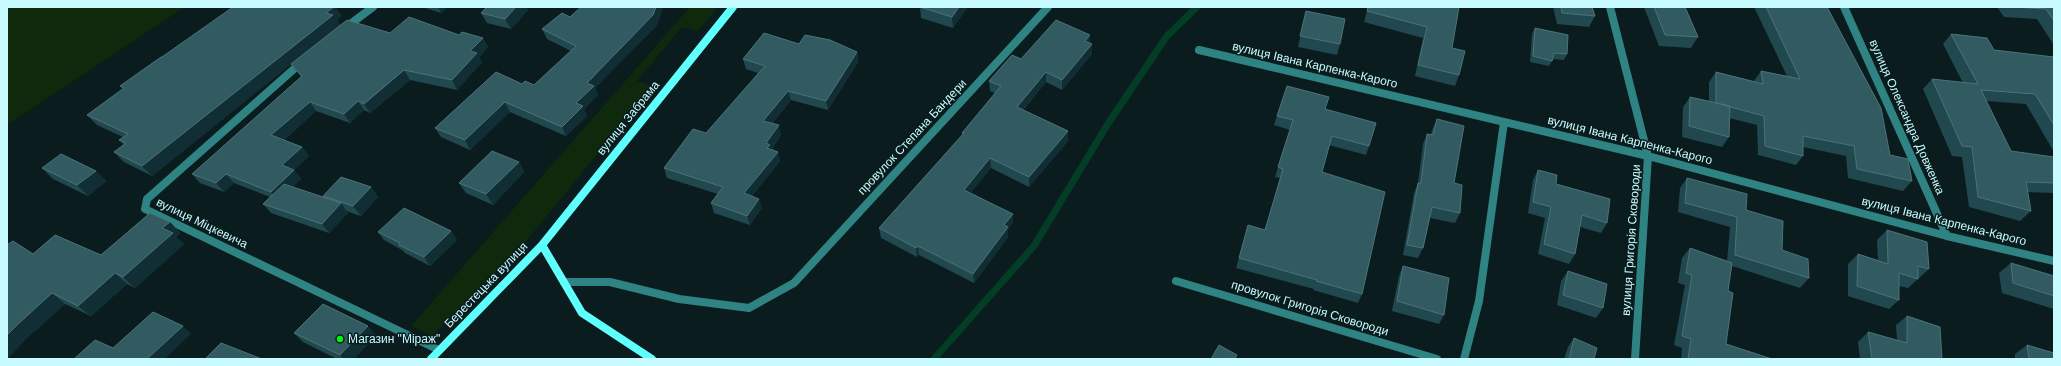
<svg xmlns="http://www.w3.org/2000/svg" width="2061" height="366" viewBox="0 0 2061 366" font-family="Helvetica,sans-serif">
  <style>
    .green { fill: #0e290c }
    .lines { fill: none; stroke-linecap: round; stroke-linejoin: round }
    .stream { stroke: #043d26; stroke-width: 7 }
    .minor { stroke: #2f8382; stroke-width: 8 }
    .secondary { stroke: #5efffc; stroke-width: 8 }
    .wall { fill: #21484e }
    .shaded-wall { fill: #102e33 }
    .building { fill: #325b61; stroke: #4a747a }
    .poi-dot { fill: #00f20e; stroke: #0a1c1e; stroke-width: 1.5 }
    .labels { text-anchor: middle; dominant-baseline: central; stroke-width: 3; stroke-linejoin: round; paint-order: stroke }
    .street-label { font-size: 12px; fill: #c7fbff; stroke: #0a1c1e }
    .poi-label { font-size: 12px; fill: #c7fbff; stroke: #0a1c1e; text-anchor: start }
  </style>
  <rect width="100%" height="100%" fill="#0a1c1e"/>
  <!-- green -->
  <path class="green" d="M7,7h178l-178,118z
    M690,7h28l-20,24 -16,-4 -45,54 16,5 -125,153 -96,97 -21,-10z"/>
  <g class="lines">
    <!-- stream -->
    <path class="stream" d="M934,359l100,-113 75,-124 58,-86 30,-29"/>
    <!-- minor -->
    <path class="minor" d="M1610,7l38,149 -13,203
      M1844,7l103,229
      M345,28l28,-21
      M1199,50l449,106 299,80 107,25
      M303,61l-156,138 -2,10 294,141
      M1176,281l261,78
      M564,282h46l69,17 70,9 45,-25 254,-276
      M1464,359l15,-58 25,-179"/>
    <!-- secondary -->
    <path class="secondary" d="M542,245l40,68 70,46
      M431,359l111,-114 191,-238"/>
  </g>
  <!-- wall -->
  <path class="wall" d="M422,7h25l-6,6z
    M487,7h39l2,3 -17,19 -24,-6 -6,-10z
    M581,7h82l-6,18 -62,63 3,7 -14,14 3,7 -21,20 -56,-24 -40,38 -29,-13 -6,-9 87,-44 12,1 37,-34 -24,-12 -5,-10 28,-12z
    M920,7h46l1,1 -14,20 -32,-10z
    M1368,7h91l-7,41 7,27 -4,11 -40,-10 8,-38 -59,-16z
    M1553,7h39l3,9 -6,11 -32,-3z
    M1644,7h41l13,30 -7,11 -32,-2z
    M1754,7h73l63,148 22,26 -9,10 -55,-13 -2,-22 -43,-9v9l-7,9 -38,-10 -1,-30 -28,-7v19l-7,10 -40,-10 1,-30 7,-10 19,4v-19l7,-10 38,9 7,-10 26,5z
    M1997,7h57v38l-17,-26 -33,-2z
    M1306,11l34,33 -3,11 -39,-8z
    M342,16l-5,4 3,5 -188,151 -28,-14 -10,-10 10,-7 -5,-5 4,-3 -26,-12 -10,-10 36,-26 -3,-3 42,-29z
    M1535,28l32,26 -3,6 -11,-1 -4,7 -19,-4 2,-28z
    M390,33l69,2 24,3 5,9 -9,10 3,5 -25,28 -47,-10 -40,33 -6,-3 -14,13 -34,-12 -32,29 18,7 7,9 -15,14 7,9 -9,8 33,11 -2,-2 48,-9 7,10 -17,19 -15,-5 2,2 -19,20 -58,-20 -8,-9 7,-7 -36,-14 -10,9 -24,-9 -8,-9 109,-97 -10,-13z
    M1951,34l43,16 58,7 2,-2v97l-28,-48 -40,-3 25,50 43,6v36l-26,-1 3,19 -11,10 -51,-14 -7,-50 -10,-1 -29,-67 9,-10 31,4 -20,-39z
    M1090,35v8l2,1v10l-30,36 -16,-8 -23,28 45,31 -39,46 -38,-19 -21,25 43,21v9l-5,6v8l-34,46 -55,-28 -2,2 -36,-19 -2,-10 83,-93v-2l33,-40 -5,-2 -1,-10z
    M799,44l58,8 1,10 -30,48 -37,-10 -19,24 9,11 -9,14 6,3 2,9 -28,35 10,12 -12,17 -36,-12 -3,-10 7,-9 -51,-16 -3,-10 42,-35 52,-60 -12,-4 -3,-10z
    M1325,109l44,37 -3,9 -37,-10 -7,27 40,122 -4,9 -45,-13 1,-1 -78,-21 3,-10 26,-28 15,-52 -5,-1 15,-47 -16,-5 3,-9z
    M1437,119l17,64 6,30 -5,10 -25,-5 -7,30 -5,10 -15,-3 11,-62 4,-10 5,-39 4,-10 4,1 1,-5z
    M519,162l5,10 -31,33 -27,-12 -7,-10z
    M42,168l54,3 10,10 -18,15 -35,-17z
    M1538,170l18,14 51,39 -6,10 -21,-6 -5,27 -6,10 -31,-10 7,-36 -17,-5 5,-33z
    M1687,178l59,32 36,40 27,28 -9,10 -68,-22 -4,25 -2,53 46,15h-91l1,-11 -8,-3 11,-60 -7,-2 4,-25 8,-10 37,13 3,-34 -52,-15 2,-24z
    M170,222l10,11 -4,4 8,7 -49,44 -8,-4 -36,32 -26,-12 -36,32 -22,23 26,-105 68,1z
    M1887,230l42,39 -21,19 -9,-2v14l-10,9 -41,-13v-32l10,-10 20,6 -1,-20z
    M451,231l6,9 -27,26 -25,-13 -3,-3 -18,-10 -6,-8z
    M2011,263l43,13v33l-52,-16 -3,-20z
    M1403,266l41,49 -5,9 -47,-13 7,-35z
    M1568,271l35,37 -7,10 -39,-13 4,-24z
    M1907,316l35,43h-82l-2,-17 10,-10 29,8 -1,-15z
    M294,333l82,2 -22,24h-17l-34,-17z
    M1574,338l20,21h-30l4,-12z
    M2027,345l27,14h-39v-5z"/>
  <!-- shaded-wall -->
  <path class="shaded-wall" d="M334,7h2l6,9 -5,4 3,5 -188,151 -10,-10z
    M438,7h9l-6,6z
    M516,7h10l2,3 -17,19 -6,-10z
    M656,7h7l-6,18 -62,63 3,7 -14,14 3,7 -21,20 -4,-9 14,-24 11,-20z
    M959,7h7l1,1 -14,20 -1,-11z
    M1090,35v10l-5,-4z
    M483,38l5,9 -9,10 3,5 -25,28 -5,-10 18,-29z
    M1092,44v10l-30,36v-10z
    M857,52l1,10 -30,48 -2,-9z
    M404,70l6,10 -40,33 -6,-9z
    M1046,72v10l-29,34v-9z
    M788,91l3,9 -25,31 -3,-10z
    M358,101l6,9 -14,13 -6,-9z
    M310,102l6,9 -37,33 -8,-9z
    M505,102l5,10 -40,38 -5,-10z
    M779,125l2,10 -10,15 -1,7 -4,-14z
    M1068,131v10l-39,46v-10z
    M302,147l7,9 -15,14 7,9 -23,22 -7,-9 11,-27z
    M778,152l2,9 -33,42 -3,-10z
    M990,158l1,10 -26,32 -1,-10z
    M519,162l5,10 -31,33 -7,-11z
    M96,171l10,10 -18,15 -11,-11z
    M226,174l8,9 -10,9 -8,-9z
    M371,187l7,10 -17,19 -8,-10z
    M759,199l3,9 -12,17 -3,-9z
    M341,203l7,10 -19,20 -7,-9z
    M1013,214v9l-5,6v8l-34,46 -1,-9 31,-49z
    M170,222l10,11 -4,4 8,7 -49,44 -12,-11 39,-49z
    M451,231l6,9 -27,26 -6,-9z
    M918,246l1,9 -2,2 -1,-9z
    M115,273l12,11 -36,32 -13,-10z
    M52,293l13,11 -36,32 -22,23v-24l9,-9z
    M183,326l8,8 -26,25h-18z
    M368,326l8,9 -22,24h-11l-3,-4z"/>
  <!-- building -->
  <path class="building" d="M233,7h101l-8,6 7,2 -191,151 -28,-14 12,-9 -7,-3 9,-6 -41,-19 37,-27 -4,-2 41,-29h1z
    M487,7h29l-11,12 -24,-6z
    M581,7h75l-3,8 -66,68 7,3 -18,17 7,3 -21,21 -57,-25 -40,38 -30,-12 61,-56 26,12 3,-3 9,4 42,-39 -34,-17 20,-16 8,4z
    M920,7h39l-7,10z
    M1368,7h91l-7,41 13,3 -6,24 -41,-10 9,-38 -60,-16z
    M1561,7h31l3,9 -33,-3z
    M1654,7h31l13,30 -33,-2z
    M1766,7h61l54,101 9,47 18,4 4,22 -55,-12 -3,-23 -51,-10v20l-38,-10 -1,-30 -48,-13v-31l47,12 -2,-13 39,8z
    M2013,7h41v14l-8,-12z
    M1306,11l39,8 -5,25 -40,-8z
    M409,17l50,18 3,-3 21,6 -13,13 7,2 -25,27 -48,-10 -40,34 -6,-3 -14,13 -34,-12 -39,33 31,12 -20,18 12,5 -23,22 -45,-18 -10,9 -24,-9 110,-98 -11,-12 56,-44 43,13z
    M1056,20l34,15 -5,6 7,3 -30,36 -16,-8 -29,35 51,24 -39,46 -39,-19 -26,32 49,24 -9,11 4,2 -35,47 -55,-28 -2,2 -37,-20 85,-95h-2l39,-47 -12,-5 23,-26 9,4z
    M1535,28l33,7 -1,19 -13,-1 -2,8 -19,-5z
    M764,33l35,11 6,-9 25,5 27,12 -31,49 -38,-10 -25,30 16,4 -13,18 4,2 -3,3 11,4 -34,41 15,6 -12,17 -36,-13 12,-16 -59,-19 29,-39 13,4 59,-67 -22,-7z
    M1951,34l36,4 7,12 60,7v68l-19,-31 -54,-4 30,61 43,6v26l-28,-1 5,29 -53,-14 -6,-50 -10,-1 -30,-67 46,5z
    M1287,86l42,11 -4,12 51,14 -7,23 -37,-10 -10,36 63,20 -23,102 -46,-13 1,-1 -78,-22 9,-33 17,5 18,-61 -5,-2 15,-47 -16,-4z
    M1690,97l40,9 -1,31 -40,-11z
    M1437,119l27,7 -10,57 8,2 -2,28 -28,-6 -9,41 -16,-3 11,-62h3l6,-49 6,1z
    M492,151l27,11 -33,32 -27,-11z
    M61,154l35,17 -19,14 -35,-17z
    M1538,170l19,5 -1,9 54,15 -3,24 -25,-8 -7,39 -31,-10 7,-37 -18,-5z
    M341,177l30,10 -18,19 -30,-10z
    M1687,178l60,16 -1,16 37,11 -1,29 26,9 1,19 -74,-23 2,-38 -52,-14z
    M284,184l57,19 -19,21 -59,-20z
    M404,208l47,23 -27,26 -25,-12 1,-2 -22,-11z
    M150,213l20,9 -8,6 11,5 -50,44 -8,-4 -37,33 -26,-13 -36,33 -9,9v-90l6,-4 20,13 22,-19 46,20z
    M1887,230l40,12 2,27 -11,-3v13l-19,-6v27l-42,-14 1,-32 30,10z
    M1690,248l42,15 -4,28 5,2 -7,51 46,15h-84l3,-20 -9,-3 10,-61 -6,-2z
    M2011,263l43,13v20l-41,-13z
    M1403,266l46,12 -5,37 -47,-14z
    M1568,271l39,13 -4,24 -40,-13z
    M323,304l45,22 -28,29 -46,-22z
    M153,312l30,14 -36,33h-73l21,-19 18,8z
    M1907,316l33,11 2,32h-70l-4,-27 39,11z
    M1574,338l23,10 -3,11h-25z
    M221,343l41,16h-57z
    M1219,345l18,10 -2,4h-24z
    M2027,345l27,8v6h-25z"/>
  <!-- markers -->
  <circle class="poi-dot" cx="340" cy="339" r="4"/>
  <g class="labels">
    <!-- street labels -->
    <g class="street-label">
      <text transform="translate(1315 65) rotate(13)">вулиця Івана Карпенка-Карого</text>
      <text transform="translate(1907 117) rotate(66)">вулиця Олександра Довженка</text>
      <text transform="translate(628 118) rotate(-51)">вулиця Забрама</text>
      <text transform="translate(912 137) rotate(-47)">провулок Степана Бандери</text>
      <text transform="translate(1630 140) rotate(14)">вулиця Івана Карпенка-Карого</text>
      <text transform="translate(1944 221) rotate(14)">вулиця Івана Карпенка-Карого</text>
      <text transform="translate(202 223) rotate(26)">вулиця Міцкевича</text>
      <text transform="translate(1631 240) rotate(-86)">вулиця Григорія Сковороди</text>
      <text transform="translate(486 285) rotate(-46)">Берестецька вулиця</text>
      <text transform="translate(1310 308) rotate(17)">провулок Григорія Сковороди</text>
    </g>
    <!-- poi labels -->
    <g class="poi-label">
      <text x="348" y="339">Магазин "Міраж"</text>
    </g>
  </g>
  <!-- border -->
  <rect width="2061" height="366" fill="none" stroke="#c7fbff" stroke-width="16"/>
</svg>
